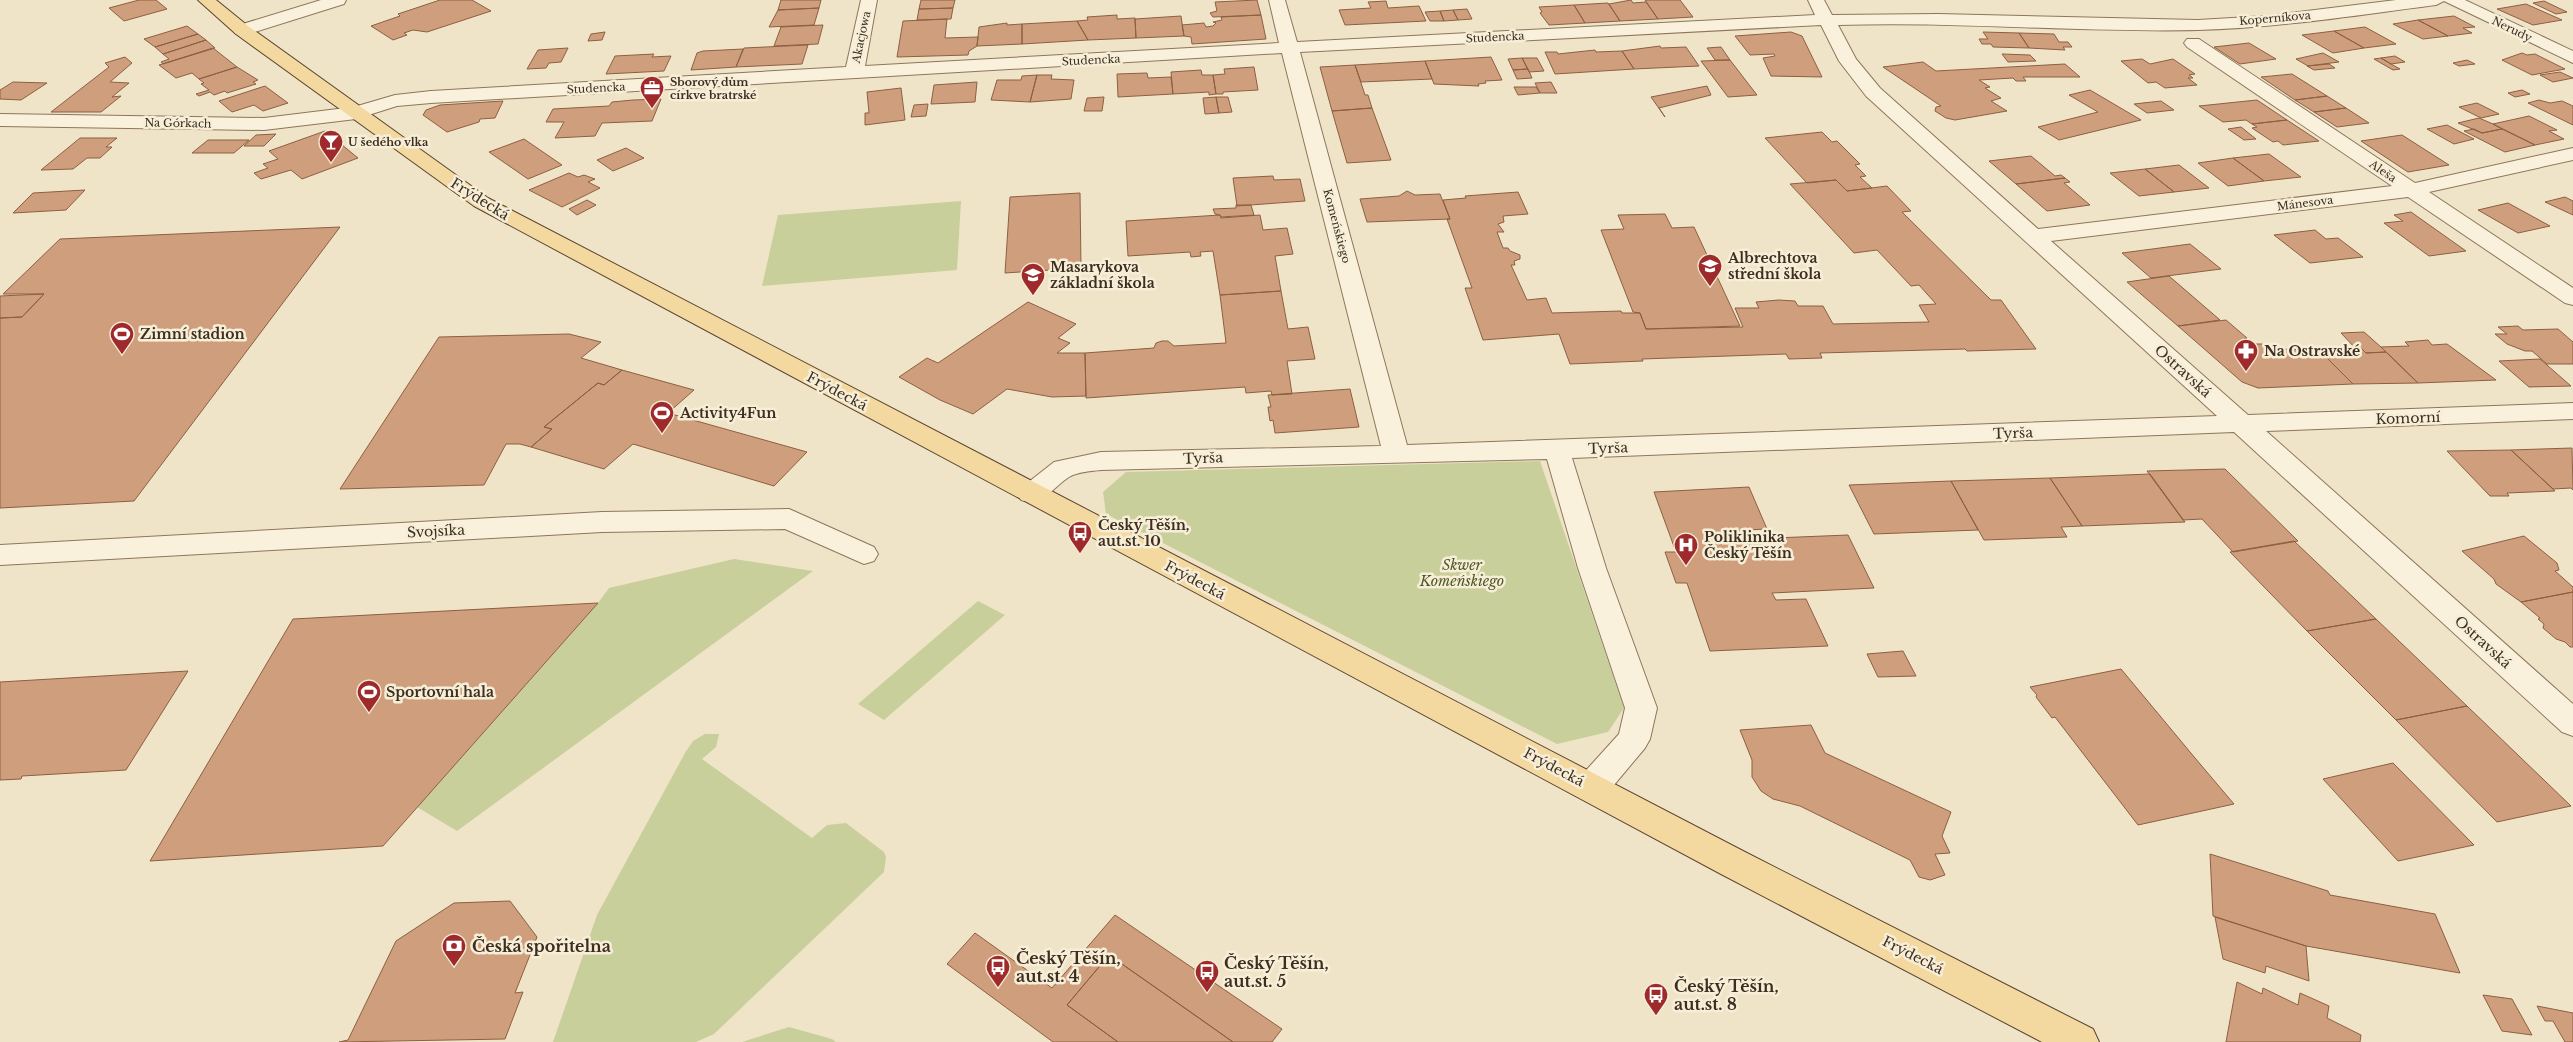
<svg xmlns="http://www.w3.org/2000/svg" width="2573" height="1042" viewBox="0 0 2573 1042" font-family="'Libre Baskerville',serif">
  <style>
    .green { fill: #c9cf9b }
    .building { fill: #cf9f7d; stroke: #8d5f41 }
    .lines { fill: none; stroke-linecap: round; stroke-linejoin: round }
    .minor-casing { stroke: #8d765c; stroke-width: 2 }
    .major-casing { stroke: #5b4430; stroke-width: 2 }
    .minor { fill: #faf1dc; fill-rule: evenodd }
    .major { fill: #f3d9a0; fill-rule: evenodd }
    .labels { text-anchor: middle; dominant-baseline: central; stroke-width: 5; stroke-linejoin: round; paint-order: stroke }
    .far-street-label { font-size: 11px; fill: #3d2e20; stroke: #f7eed8 }
    .far-poi-label { font-size: 11px; font-weight: bold; fill: #3d2e20; stroke: #f7eed8; text-anchor: start }
    .street-label { font-size: 14px; fill: #3d2e20; stroke: #f7eed8 }
    .poi-label { font-size: 14px; font-weight: bold; fill: #3d2e20; stroke: #f7eed8; text-anchor: start }
    .park-label { font-size: 14px; font-style: italic; fill: #4d5a26; stroke: #f7eed8 }
    .near-poi-label { font-size: 16px; font-weight: bold; fill: #3d2e20; stroke: #f7eed8; text-anchor: start }
  </style>
  <rect width="100%" height="100%" fill="#f0e4c8"/>
  <!-- green -->
  <path class="green" d="M961,201l-4,69 -195,16 16,-71z
    M1540,461l84,247 -16,24 -51,12 -451,-230 -3,-22 23,-20z
    M734,559l79,12 -356,260 -40,-24 181,-204 11,-15z
    M978,601l27,14 -121,105 -26,-16z
    M705,734h14l-3,13 -14,12 110,79 15,-13 19,-2 38,29 2,5 -2,15 -170,162 -18,8h-143l44,-127 88,-162 8,-12z
    M789,1027l43,12 4,3h-94z"/>
  <!-- building -->
  <path class="building" d="M139,0h17l11,9 -43,12 -15,-13z
    M440,0h32l19,11 -64,21 -14,-2 -9,3 3,2 -14,5 -22,-14 29,-10 -2,-2z
    M781,0h40l-2,8 -41,2z
    M921,0h34l-2,8 -34,1z
    M1257,0l4,15 -48,2 -3,-4 7,-2 -2,-9z
    M1631,0l2,3 13,-1 12,17 -38,2 -11,-17z
    M1645,0h35l13,17 -35,2z
    M1386,1l2,7 31,-2 7,15 -81,4 -6,-15 32,-2 -3,-6z
    M2544,1l23,11 -11,2 -23,-11z
    M1608,3l12,18 -35,2 -11,-18z
    M2526,4l36,16 -29,5 -36,-16z
    M1574,5l11,18 -36,2 -9,-12 2,-1 -3,-5z
    M819,8l-5,17 -45,2 9,-17z
    M953,8l-2,11 -34,1 2,-11z
    M1467,9l5,10 -14,1 -5,-10z
    M1453,10l5,10 -14,1 -4,-10z
    M1440,11l4,10h-14l-5,-9z
    M1117,15v4l18,-1 1,20 -48,2 -11,-19 11,-1 -1,-3z
    M1261,15l5,24 -74,5 -1,-7 -7,-1 -2,-11 22,-2 2,4 7,-1 3,-3 -3,-1 9,-2 -1,-3z
    M1181,16l3,20 -48,2 -1,-19z
    M2454,16l21,11 -12,1 9,5 -24,3 -30,-16z
    M947,19l-2,19 33,-1 -1,9 -8,5 -1,4 -71,2 6,-36z
    M2418,20l30,16 -25,3 -30,-15z
    M1077,21l11,19 -66,4v-20z
    M1007,23v2l15,-1v20l-45,2 2,-19z
    M823,25l-5,19 -44,2 7,-19z
    M187,26l11,8 -43,13 -11,-8z
    M2365,27l31,17 -32,4 -30,-17z
    M2334,31l30,17 -31,5 -31,-18z
    M605,32l-3,8 -14,1 3,-7z
    M1791,32l11,4 20,41 -51,-1 -8,-18 12,-2 -1,-2 -24,1 -15,-19z
    M1983,32l36,1 10,15 -36,-1 -2,-3h-9l-3,-5h9z
    M2019,33l35,1 5,8h9l4,5h-9l2,3 -36,-2z
    M198,34l8,6 -43,14 -8,-7z
    M206,40l9,8 -52,16 -2,-2 8,-3 -6,-5z
    M2249,43l27,16 -36,5 -26,-17z
    M808,45l-6,19 -66,3 8,-19z
    M1660,46l1,2 25,-1 13,19 -65,3 -12,-18z
    M1721,47l9,13h-15l-8,-12z
    M213,48l24,19 -38,12 -7,-6 -16,5 -17,-13z
    M568,48l-7,14 -12,1 -3,5 -19,1 11,-19z
    M743,49l-7,18 -45,3 6,-17 6,-2z
    M1595,50l1,2 26,-1 12,18 -79,5 -10,-22h12l1,2z
    M2323,53l16,9 -31,4 -12,-7z
    M2522,53l5,2 8,-1 30,15 -33,6 -30,-15z
    M654,54l-2,3 19,-1 -7,15 -58,3 9,-18z
    M2002,54l28,1 6,6 -28,1z
    M2395,56l10,6 -14,2 -10,-6z
    M125,57l7,6 -22,19 19,1 -17,14 9,-1 -20,16h-50l58,-45 -4,-4z
    M1491,57l11,23 -17,1 1,2 -8,1 1,2 -45,-2 -9,-23z
    M1522,58h15l7,13 -15,1z
    M1522,58l6,11 -15,1 -5,-11z
    M2381,58l10,6 9,5 -7,1 -19,-11z
    M2142,59l8,5 23,-5 22,15 -6,1 4,3h-5l9,7 -32,3 -9,-6 -8,1 -27,-22z
    M1730,60l27,35 -29,2 -27,-36z
    M2467,60l8,4 -16,2 -6,-3z
    M1425,61l7,18 -71,3 -6,-17z
    M1923,62l13,9 129,-7 15,13h-57l3,4h-10l-3,-3 -34,2 11,7 -5,1 16,10 -10,3 16,10 -52,9 -9,-2 -11,-7 1,-4 5,-1 -58,-39z
    M2329,64l6,4 -21,2 -7,-4z
    M1355,65l10,30h3l4,13 -40,3 -12,-44z
    M237,67l21,13 -5,2 3,2 -29,9 -2,-2 -11,4 -4,-3 -11,4 -3,-2 13,-4 -8,-6 3,-1 -5,-4z
    M1254,67l4,23 -35,2v2h-7l-3,-19 12,-1 -1,-5z
    M1528,69l4,9 -15,1 -4,-9z
    M1201,70l1,5h11l3,19 -7,1v-3l-36,2 -2,-22z
    M2560,72l13,6 -20,4 -13,-7z
    M1147,73l1,5 23,-1 2,17 -55,3 -1,-23z
    M2292,74l35,22 -32,4 -34,-23z
    M1037,75l-7,27 -39,-2 6,-20h24l1,-4z
    M1037,75h15l-1,4 23,1 -3,19 -41,3z
    M13,82l34,1 -26,17 -21,-1v-9z
    M977,82l-2,20 -44,2 3,-19z
    M1551,82l6,11h-17l-5,-10z
    M265,86l23,17 -25,8 -9,-6 -22,7 -13,-11z
    M1707,86l4,9 -52,13 6,9 -14,-20z
    M1514,87h22l4,6 -22,2z
    M901,88l4,32 -40,5v-12h4l-2,-21z
    M2090,90l51,30 -82,20 -21,-13 60,-15 -29,-17z
    M2522,90l8,4 -15,3 -7,-4z
    M2327,96l19,12 -32,4 -19,-12z
    M1104,97l-2,14h-18l3,-13z
    M1216,97l3,16 -14,1 -2,-16z
    M1216,97h12l4,15 -13,1z
    M661,99l-9,22 -50,2 -7,13 -40,2 9,-16h-18l7,-13 56,-3 3,-4 21,-2z
    M2257,100l30,20 -35,4 -6,-4 -23,2 -24,-16z
    M2539,100l11,3 12,-2 11,5v19l-45,-22z
    M503,101l-8,17 -15,1 -1,3 -32,10 -24,-17 3,-5 14,-5z
    M2161,101l13,9 -27,3 -13,-9z
    M2477,103l22,11 -18,4 -22,-11z
    M928,104l-2,12 -15,1 3,-12z
    M1372,108l19,52 -44,3 -15,-52z
    M2346,108l23,15 -32,4 -23,-15z
    M2529,116l28,14 -8,1 15,8 -29,6 -42,-21z
    M2479,118l14,6 9,5 -20,4 -24,-10z
    M2287,120l32,21 -36,4 -5,-4 -5,1 -21,-14 5,-1 -5,-3z
    M2447,125l27,14 -20,5 -27,-15z
    M2241,127l15,12 -12,1 -16,-11z
    M2474,129l8,4 20,-4 33,16 -30,7 -41,-21z
    M325,131l33,27 -56,21 -11,-9 -30,9 -7,-6 14,-5 -5,-4 15,-5 -9,-8z
    M1822,132l10,10 5,-1 23,23 -5,1 11,11 -6,1 12,11 -25,3 -11,-11 -29,3 -42,-45z
    M276,134l-12,12h-20l12,-11z
    M2402,135l47,30 -41,7 -47,-31z
    M80,138h37l-11,9h6l-12,11h-13l-14,11 -32,1z
    M524,139l38,26 -34,14 -39,-27z
    M208,140h41l-15,13h-42z
    M626,148l18,10 -31,13 -16,-11z
    M2269,154l32,23 -37,4 -31,-23z
    M2031,156l24,20 6,-1 4,3 -49,6 -27,-23z
    M2233,158l31,23 -36,5 -30,-23z
    M2179,165l30,23 -35,4 -29,-23z
    M2145,169l29,23 -35,4 -29,-23z
    M569,173l9,4 6,-2 11,4 -7,3 12,6 -38,19 -33,-17z
    M1273,176l1,4 26,-1 5,22 -68,5 -4,-28z
    M2065,178l5,4 -6,1 26,22 -43,6 -31,-27z
    M1836,180l11,11 40,-5 24,25 -9,1 89,88h10l35,49 -69,2 -2,-2 -145,4 2,5 -33,1 -3,-5 -144,5 1,2 -73,3 -11,-30 -76,6 -18,-52h7l-25,-69h3l-7,-19 23,-2 -1,-2 53,-4 10,22 -25,2 1,6 -6,2 6,8h-7l6,16h5l2,3 10,4v4l-6,2 1,4h-4l16,35 19,-2 6,15 69,-2 1,2h18l6,16 97,-2 -8,-19h24l-3,-6 23,-2 16,1 3,5h25l10,18 96,-2 -10,-17 17,-1 -17,-19 -8,1 -34,-36 -23,3 -64,-69z
    M85,190l-19,20 -53,3 20,-20z
    M1407,191l8,4 25,-1 10,25 -83,3 -7,-23 39,-3z
    M1080,193l1,75 -76,5 5,-76z
    M2565,197l8,4v14l-28,-13z
    M587,200l9,5 -19,10 -8,-6z
    M2508,203l42,23 -32,7 -40,-23z
    M1236,205h15l3,10 -33,2 -1,-2 -5,-1 -2,-5 23,-1z
    M2411,212l55,39 -37,5 -45,-33 19,-2 -9,-6z
    M1665,214l7,14 22,-1 46,99 -94,3 -6,-16 -7,-1 -32,-82 23,-1 -6,-14z
    M1220,215l1,3 39,-3 3,15 24,-2 6,26 -18,2 6,35 -61,4 -7,-44 -13,1 1,4 -10,1 -1,-5 -62,4 -2,-35z
    M340,227l-206,274 -134,7v-190l22,-1 22,-23h-41l57,-55z
    M2315,230l11,9 12,-1 25,19 -53,6 -36,-28z
    M2190,244l31,25 -70,9 -29,-25z
    M2169,276l51,44 -42,6 -51,-44z
    M1281,291l7,38 20,-2 7,32 -28,2 5,33 -20,1 -1,-4 -25,2 -1,-6 -159,11 -1,-45 69,-5 2,-5 6,-2h6l6,5 52,-3 -6,-48z
    M44,294l-22,23 -22,1v-22z
    M1028,302l48,22 -18,14 12,5 -13,10h28l1,43 -34,1 -45,-8 -34,25 -33,-14 -41,-23 28,-19 11,5z
    M2226,320l21,18 -3,1 7,5h14l14,5 40,1 34,34 -95,4 -16,-6 -64,-56z
    M2518,326l5,4 35,-1 15,13v22h-26l-15,-13h-7l-18,-7 -12,-10h12l-9,-7z
    M2364,332l17,15 5,5 -20,1 -4,-4h-6l-15,-16z
    M569,334l32,8 -20,16 41,12 -18,15 -6,-2 -54,44 8,2 -21,18 -11,-3h-14l-22,41 -144,4 99,-152z
    M2428,340l4,5 15,-1 49,36 -78,3 -37,-36 28,-1 -4,-4z
    M2336,349h26l4,4 20,-1 32,31 -65,1 -30,-30h17z
    M2540,359l31,27 -42,1 -30,-26z
    M622,370l72,20 -26,23 139,39 -33,34 -141,-42 -29,25 -73,-22 21,-18 -8,-2 54,-44 6,2z
    M1350,389l9,38 -84,6 -2,-13 -3,1 -2,-14h3l-3,-12z
    M2572,448l1,42 -2,-2 -18,1 -42,-39z
    M2511,450l44,41 -48,2 2,3h-19l-43,-45z
    M2225,469l73,72 -65,11 -31,-33 -19,1 -36,-49z
    M2150,474l35,48 -103,4 -32,-48z
    M2050,478l32,48 -21,1 6,10 -83,3 -33,-59z
    M1951,481l27,49 -104,4 -25,-49z
    M1749,487l18,42 -21,1 4,9 98,-4 26,53 -102,5 4,7 30,-1 22,47 -118,5 -23,-68h-11l-11,-31h11l-22,-60z
    M2524,536l33,27 2,7 -4,1 18,16v5l-52,10 -25,-18 -2,-5 -32,-28z
    M2294,541l82,78 -69,12 -77,-79z
    M2573,592v55h-3l-5,-5 -9,-3 -13,-11 1,-4 -6,-5 2,-1 -19,-16z
    M598,603l-215,243 -233,15 143,-242z
    M2376,619l91,87 -71,14 -89,-89z
    M1903,651l13,25 -38,1 -11,-23z
    M2121,669l74,89 39,46 -96,21 -83,-108 -3,1 -16,-21 1,-2 -7,-8z
    M188,671l-62,99 -104,6 -1,3 -21,1v-98z
    M2467,706l104,100 -74,16 -101,-102z
    M1811,725l14,28 126,59 -9,24 8,17 -15,1 10,21 -15,5 -11,-3 -9,-17 -110,-54 -27,-7 -12,-8 -9,-14v-17l-12,-30z
    M2393,763l81,82 -76,16 -75,-82z
    M2210,854l118,37 2,4 105,19 25,59 -154,-27 -93,-30z
    M510,901l27,36 -22,56 8,-1 -18,47 -166,3 9,-2 48,-99 58,-38z
    M1115,915l167,114 -10,13h-39l-124,-87 -42,50 51,37h-65l-106,-78 28,-31 77,55z
    M2215,917l91,29 3,35 -43,-15 -1,7 -42,-14z
    M1109,955l66,46 58,41h-115l-51,-37z
    M2237,982l25,12 1,-6 35,17 2,-12 29,13 -2,12 34,17 -1,7h-134z
    M2483,995l29,4 20,36 -30,-4z
    M2537,1006l36,7v29h-8l-12,-21h-8z"/>
  <g class="lines">
    <defs>
      <path id="minor" d="M321,0h25l-2,4 -96,30h-12l-3,-4 3,-4z
        M861,0h16l-12,66 414,-23 -10,-43h16l12,42 518,-27 -7,-15h16l8,15 106,-1 260,6 68,-4 130,-16h69l108,51v12l-129,-62 -8,4c-79,10 -158,23 -238,25 -120,3 -240,-9 -360,-5l18,34 24,29 158,141 354,-43 -205,-139 -3,-4 3,-4h12l216,144 158,-35v12l-144,32 144,96v17l-8,-2 -157,-106 -357,44 197,174 325,-12v16l-307,12 307,273v32l-11,-4 -328,-300 -662,26 34,110 51,140 -7,31 -5,9 -41,49 -12,4 -12,-4 -4,-10 4,-10 39,-43 6,-26 -47,-140 -31,-109 -446,11c-9,1 -24,2 -32,7 -16,10 -26,30 -48,23l-3,-6 3,-6 33,-26 47,-10 280,-6 -99,-393 -851,50 -34,3 -41,13 -92,11 -264,-4v-12l264,4 90,-11 41,-12 36,-4 415,-24zM1821,25l18,36 27,35 351,320 -810,29 -107,-393z
        M789,509l85,38 4,7 -4,7 -10,3 -79,-35 -183,3 -602,33v-20l602,-33z"/>
      <path id="major" d="M198,0h18l32,26 240,172 1257,654 348,177 6,13h-57l-321,-168 -1247,-668 -238,-172z"/>
    </defs>
    <!-- minor casing -->
    <use href="#minor" class="minor-casing"/>
    <!-- major casing -->
    <use href="#major" class="major-casing"/>
    <!-- minor -->
    <use href="#minor" class="minor"/>
    <!-- major -->
    <use href="#major" class="major"/>
  </g>
  <!-- icons -->
  <defs>
    <symbol id="office-pin" viewBox="-11 -11 22 30"><path d="M0 17L-7.5 6A9.5 9.5 0 1 1 7.5 6Z" fill="#9e2a2b" stroke="#f7eed8"/><path d="M-6-3h4V-5.5h4V-3h4V5H-6ZM-1-4.5V-3h2v-1.5ZM-6 0V1H6V0Z" fill="#fff"/></symbol>
    <symbol id="bar-pin" viewBox="-11 -11 22 30"><path d="M0 17L-7.5 6A9.5 9.5 0 1 1 7.5 6Z" fill="#9e2a2b" stroke="#f7eed8"/><path d="M-6-5H6L.8 .8V4.5H3.5V6h-7V4.5H-.8V.8Z" fill="#fff"/></symbol>
    <symbol id="school-pin" viewBox="-11 -11 22 30"><path d="M0 17L-7.5 6A9.5 9.5 0 1 1 7.5 6Z" fill="#9e2a2b" stroke="#f7eed8"/><path d="M0-5L7-2L0 1L-7-2ZM-4 1L0 2.5L4 1V4Q0 6-4 4Z" fill="#fff"/></symbol>
    <symbol id="stadium-pin" viewBox="-11 -11 22 30"><path d="M0 17L-7.5 6A9.5 9.5 0 1 1 7.5 6Z" fill="#9e2a2b" stroke="#f7eed8"/><path d="M0-5a6.5 5 0 1 0 0 10a6.5 5 0 1 0 0-10ZM-3.5-1.8h7v3.6h-7Z" fill="#fff"/></symbol>
    <symbol id="pharmacy-pin" viewBox="-11 -11 22 30"><path d="M0 17L-7.5 6A9.5 9.5 0 1 1 7.5 6Z" fill="#9e2a2b" stroke="#f7eed8"/><path d="M-2-6h4v4h4v4h-4v4h-4v-4h-4v-4h4Z" fill="#fff"/></symbol>
    <symbol id="bus-pin" viewBox="-11 -11 22 30"><path d="M0 17L-7.5 6A9.5 9.5 0 1 1 7.5 6Z" fill="#9e2a2b" stroke="#f7eed8"/><path d="M-5-6H5V4H4V6H2V4H-2V6H-4V4H-5ZM-3.5-4V0h7V-4ZM-3.5 1.2v1.5H-2V1.2ZM2 1.2v1.5H3.5V1.2Z" fill="#fff"/></symbol>
    <symbol id="hospital-pin" viewBox="-11 -11 22 30"><path d="M0 17L-7.5 6A9.5 9.5 0 1 1 7.5 6Z" fill="#9e2a2b" stroke="#f7eed8"/><path d="M-5-5h3v3.5h4V-5h3V5h-3V1.5h-4V5h-3Z" fill="#fff"/></symbol>
    <symbol id="bank-pin" viewBox="-11 -11 22 30"><path d="M0 17L-7.5 6A9.5 9.5 0 1 1 7.5 6Z" fill="#9e2a2b" stroke="#f7eed8"/><path d="M-6-4H6V4H-6ZM0-2.3a2.3 2.3 0 1 0 0 4.6a2.3 2.3 0 1 0 0-4.6Z" fill="#fff"/></symbol>
  </defs>
  <g fill-rule="evenodd">
    <use href="#office-pin" x="638" y="74" width="28" height="38"/>
    <use href="#bar-pin" x="317" y="128" width="28" height="38"/>
    <use href="#school-pin" x="1696" y="252" width="28" height="38"/>
    <use href="#school-pin" x="1019" y="261" width="28" height="38"/>
    <use href="#stadium-pin" x="108" y="320" width="28" height="38"/>
    <use href="#pharmacy-pin" x="2232" y="337" width="28" height="38"/>
    <use href="#stadium-pin" x="648" y="399" width="28" height="38"/>
    <use href="#bus-pin" x="1066" y="519" width="28" height="38"/>
    <use href="#hospital-pin" x="1672" y="531" width="28" height="38"/>
    <use href="#stadium-pin" x="355" y="678" width="28" height="38"/>
    <use href="#bank-pin" x="440" y="932" width="28" height="38"/>
    <use href="#bus-pin" x="984" y="953" width="28" height="38"/>
    <use href="#bus-pin" x="1193" y="958" width="28" height="38"/>
    <use href="#bus-pin" x="1642" y="981" width="28" height="38"/>
  </g>
  <g class="labels">
    <!-- far-street labels -->
    <g class="far-street-label">
      <text transform="translate(2275 18) rotate(-5)">Koperníkova</text>
      <text transform="translate(2512 29) rotate(26)">Nerudy</text>
      <text transform="translate(861 37) rotate(-78)">Akacjowa</text>
      <text transform="translate(1495 37) rotate(-3)">Studencka</text>
      <text transform="translate(1091 60) rotate(-3)">Studencka</text>
      <text transform="translate(596 88) rotate(-3)">Studencka</text>
      <text transform="translate(178 123) rotate(1)">Na Górkach</text>
      <text transform="translate(2383 171) rotate(34)">Aleša</text>
      <text transform="translate(2305 203) rotate(-7)">Mánesova</text>
      <text transform="translate(1337 226) rotate(75)">Komeńskiego</text>
    </g>
    <!-- far-poi labels -->
    <g class="far-poi-label">
      <text x="670" y="82">Sborový dům<tspan x="670" dy="13">církve bratrské</tspan></text>
      <text x="348" y="142">U šedého vlka</text>
    </g>
    <!-- street labels -->
    <g class="street-label">
      <text transform="translate(480 199) rotate(32)">Frýdecká</text>
      <text transform="translate(2183 371) rotate(42)">Ostravská</text>
      <text transform="translate(837 391) rotate(28)">Frýdecká</text>
      <text transform="translate(2408 418) rotate(-2)">Komorní</text>
      <text transform="translate(2013 433) rotate(-2)">Tyrša</text>
      <text transform="translate(1608 448) rotate(-2)">Tyrša</text>
      <text transform="translate(1203 458) rotate(-2)">Tyrša</text>
      <text transform="translate(436 531) rotate(-3)">Svojsíka</text>
      <text transform="translate(1195 580) rotate(28)">Frýdecká</text>
      <text transform="translate(2483 642) rotate(42)">Ostravská</text>
      <text transform="translate(1554 767) rotate(28)">Frýdecká</text>
      <text transform="translate(1913 955) rotate(27)">Frýdecká</text>
    </g>
    <!-- poi labels -->
    <g class="poi-label">
      <text x="1728" y="258">Albrechtova<tspan x="1728" dy="16">střední škola</tspan></text>
      <text x="1050" y="267">Masarykova<tspan x="1050" dy="16">základní škola</tspan></text>
      <text x="140" y="334">Zimní stadion</text>
      <text x="2264" y="351">Na Ostravské</text>
      <text x="680" y="413">Activity4Fun</text>
      <text x="1098" y="525">Český Těšín,<tspan x="1098" dy="16">aut.st. 10</tspan></text>
      <text x="1704" y="537">Poliklinika<tspan x="1704" dy="16">Český Těšín</tspan></text>
      <text x="386" y="692">Sportovní hala</text>
    </g>
    <!-- park labels -->
    <g class="park-label">
      <text x="1462" y="565">Skwer<tspan x="1462" dy="16">Komeńskiego</tspan></text>
    </g>
    <!-- near-poi labels -->
    <g class="near-poi-label">
      <text x="472" y="946">Česká spořitelna</text>
      <text x="1016" y="958">Český Těšín,<tspan x="1016" dy="18">aut.st. 4</tspan></text>
      <text x="1224" y="963">Český Těšín,<tspan x="1224" dy="18">aut.st. 5</tspan></text>
      <text x="1674" y="986">Český Těšín,<tspan x="1674" dy="18">aut.st. 8</tspan></text>
    </g>
  </g>
</svg>
